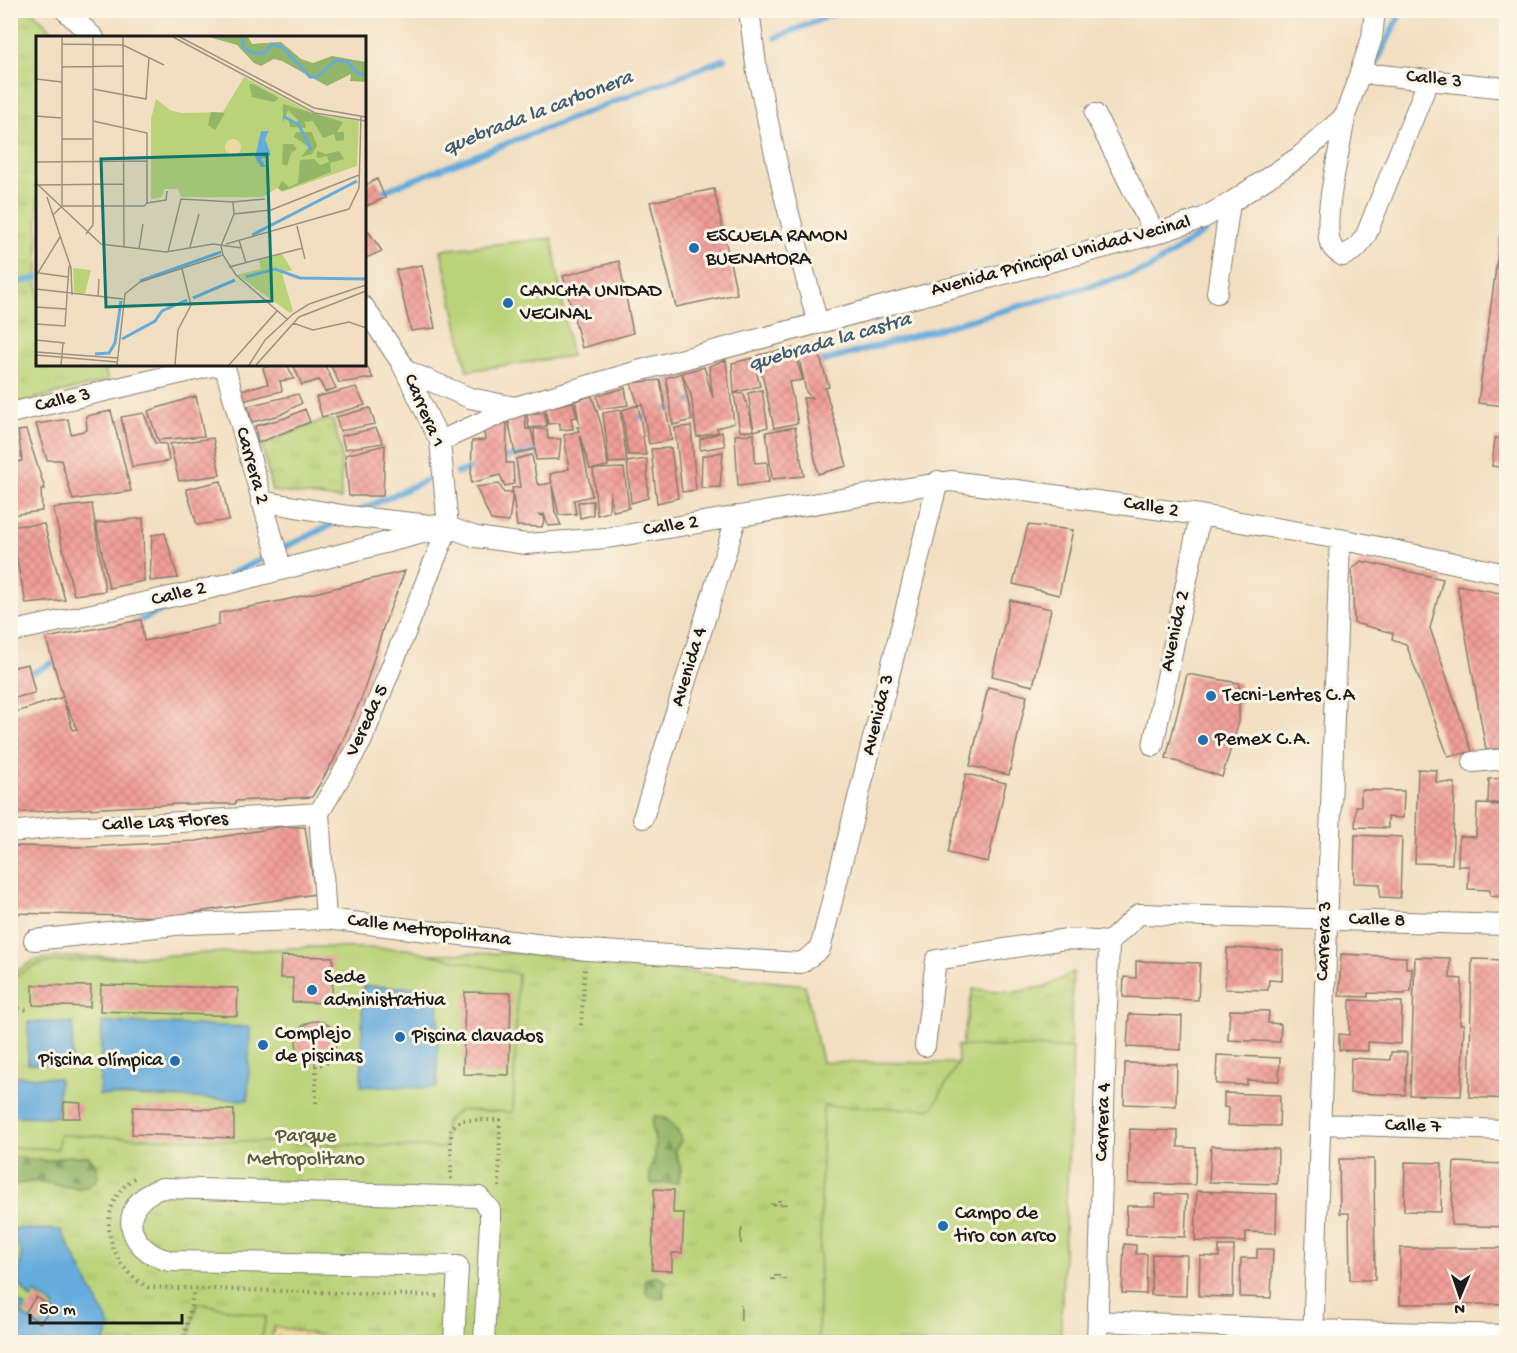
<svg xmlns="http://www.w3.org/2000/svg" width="1517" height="1353" viewBox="0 0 1517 1353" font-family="'Gochi Hand',sans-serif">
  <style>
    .grass { fill: url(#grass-tufts); stroke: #6b784a; stroke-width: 1.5 }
    .forest { fill: url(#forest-firs); stroke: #586842; stroke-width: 1.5 }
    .sand { fill: url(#sand-dots); stroke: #857b5d; stroke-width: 1.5 }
    .garden { fill: #bad378; stroke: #6b784a; stroke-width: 1.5 }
    .water { fill: #65abdb; stroke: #40647c; stroke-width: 1.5 }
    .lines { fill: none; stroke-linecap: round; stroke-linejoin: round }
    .stream { stroke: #65abdb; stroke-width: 6 }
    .building { fill: url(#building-cross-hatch); fill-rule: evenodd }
    .minor-casing { stroke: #877e6e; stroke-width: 22 }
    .path { stroke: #877e6e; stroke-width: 4; stroke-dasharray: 1.5 4.5; stroke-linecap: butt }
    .minor { stroke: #fff; stroke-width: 20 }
    .poi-dot { fill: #1f6fb2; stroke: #fcf5e5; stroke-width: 2 }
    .labels { text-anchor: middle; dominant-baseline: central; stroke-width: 6; stroke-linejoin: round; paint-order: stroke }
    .street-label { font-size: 20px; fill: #1c1c1c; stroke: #fcf5e5 }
    .poi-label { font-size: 20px; fill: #1c1c1c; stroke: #fcf5e5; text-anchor: start }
    .park-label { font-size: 20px; fill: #535c3c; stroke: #fcf5e5 }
    .water-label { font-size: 21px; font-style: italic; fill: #3d5c72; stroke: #fcf5e5 }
    .inset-river { fill: none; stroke: #65abdb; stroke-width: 3 }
    .inset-road { fill: none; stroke: #9c917f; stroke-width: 1.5 }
    .view { fill: #0f766e; fill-opacity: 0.15; stroke: #0f766e; stroke-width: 3 }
    .inset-edge { fill: none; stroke: #1c1c1c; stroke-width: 3 }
  </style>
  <defs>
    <pattern id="grass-tufts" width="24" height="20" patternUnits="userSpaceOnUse" patternTransform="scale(1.5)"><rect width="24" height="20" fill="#bad378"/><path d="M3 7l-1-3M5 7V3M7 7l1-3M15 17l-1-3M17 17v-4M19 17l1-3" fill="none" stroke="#9fb567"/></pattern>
    <pattern id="forest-firs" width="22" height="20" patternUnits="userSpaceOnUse" patternTransform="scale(1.5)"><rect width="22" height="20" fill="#93b568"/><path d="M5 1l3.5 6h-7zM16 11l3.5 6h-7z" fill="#779255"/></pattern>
    <pattern id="sand-dots" width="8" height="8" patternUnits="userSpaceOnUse" patternTransform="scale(1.5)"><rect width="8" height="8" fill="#eeda9e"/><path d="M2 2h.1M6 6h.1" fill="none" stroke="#ccba88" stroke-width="1.8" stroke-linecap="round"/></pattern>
    <pattern id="building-cross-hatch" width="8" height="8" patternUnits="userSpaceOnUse" patternTransform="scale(1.5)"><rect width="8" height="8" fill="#f09d97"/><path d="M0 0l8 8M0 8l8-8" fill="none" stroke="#cd8782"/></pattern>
  </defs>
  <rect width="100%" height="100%" fill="#fcf5e5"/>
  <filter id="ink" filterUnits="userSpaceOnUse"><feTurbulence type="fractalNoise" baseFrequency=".0167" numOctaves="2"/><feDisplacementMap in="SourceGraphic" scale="12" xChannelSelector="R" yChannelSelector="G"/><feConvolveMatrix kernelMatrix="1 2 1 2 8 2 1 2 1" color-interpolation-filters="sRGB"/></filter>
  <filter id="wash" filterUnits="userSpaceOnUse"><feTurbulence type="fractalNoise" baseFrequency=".008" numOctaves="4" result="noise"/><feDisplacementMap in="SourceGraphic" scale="24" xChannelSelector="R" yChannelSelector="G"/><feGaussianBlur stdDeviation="1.35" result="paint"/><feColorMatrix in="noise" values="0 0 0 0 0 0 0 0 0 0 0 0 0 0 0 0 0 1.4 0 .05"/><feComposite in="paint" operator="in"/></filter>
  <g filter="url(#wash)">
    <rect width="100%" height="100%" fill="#f2dfc1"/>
    <!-- grass -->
    <path class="grass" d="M10,11h22l27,26 -21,1v326l66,1 4,16 -98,24z
      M333,420l8,30v49l-69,-8 -10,-46 59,-24z
      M519,953l286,32 17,77 136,1 15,-74 42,3 33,-6 25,-14 -14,370h-1048l-1,-367 23,-14 17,-4z"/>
    <!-- forest -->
    <path class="forest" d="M655,1116c13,0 24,13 26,25l-6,9 6,19 -3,14 -26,1c-7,-14 4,-22 4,-36 0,-13 -9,-20 -1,-32z
      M10,1156l36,5 22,-5h20l8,8 2,12c-10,23 -41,6 -58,6 -10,-1 -20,2 -29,3z
      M657,1276l10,6 -4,6 1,10 -14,-2 -4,-3 -1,-14z"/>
    <!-- sand -->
    <path class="sand" d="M274,1326l80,16h-83z"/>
    <!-- garden -->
    <path class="garden" d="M552,238l19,118 -104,15 -26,-121z
      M311,947l96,2 111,25 -5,138 -54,-2 -14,13v25l-386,-13 -1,14 -47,-2v-167c13,-9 23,-16 39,-18z
      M957,1046l116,2 -13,294h-242l5,-236 109,3 26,-46z
      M197,1303l69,14 -5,25h-73z"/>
    <!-- water -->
    <path class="water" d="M363,986l76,2 -2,100 -76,-2z
      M28,1022l45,1 -1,42 -44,-1z
      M102,1022l148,5 -2,73 -149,-5z
      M11,1076l48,2 -2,39 -46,-1z
      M12,1228l49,2 50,98 -7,14h-93v-40l3,-2 12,7 -5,7 20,13 14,-21 -20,-13 -4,6 -13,-16 3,-29z"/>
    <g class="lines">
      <!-- stream -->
      <path class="stream" d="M775,38l68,-28
        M1376,64l26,-54
        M376,194l348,-135
        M10,284l28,-6
        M814,364l333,-94 58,-39
        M633,419l65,-20
        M498,460l45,-13
        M457,473l20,-6
        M358,511l71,-32
        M279,550l56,-27
        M229,575l41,-20
        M135,623l40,-19
        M25,676l34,-16"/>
    </g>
    <g id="blocks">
      <!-- building -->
      <path class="building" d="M377,179l8,19 -21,9v-21z
        M714,189l23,105 -61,13 -26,-105z
        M368,231l14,20 -16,7 -2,-26z
        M1500,237l6,1v168l-28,-3z
        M619,261l14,72 -51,15 -19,-72z
        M422,265l13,63 -24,3 -15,-61z
        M816,344l13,43 -4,1 22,78 -29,8 -15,-76h9l-6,-6 -9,-44z
        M793,348l10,32 -14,2 9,41 -24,5 -16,-73z
        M753,358l7,28 -26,7 10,1 10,37 -6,-38 14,-3 6,37 -14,4h-14l-6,-38 -2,-30z
        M726,360l8,63 -17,5 1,4 -21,5 -6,-42 -9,-22 22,-6 9,31 -4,-32z
        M364,361l9,17 -34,5 -9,-19h34z
        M277,364h10l7,15 -14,2 2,10 -44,11 -2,-11 32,-7 -5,-16z
        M293,364h31l12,24 -11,4 -6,-12 -17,5z
        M682,373l10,47 -19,5 -7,-47z
        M660,380l12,60 -23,4 -7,-40 -4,1 -7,-22z
        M356,387l9,18 -43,12 -6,-20z
        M625,388l3,17 -28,4 -3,-13z
        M298,394l4,9 -22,12 -28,7 -4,-16z
        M196,396l8,40 -46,4 -10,-29z
        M592,396l9,28 7,42 -15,3 31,-1 5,40 -16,3 -3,-20 -1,21 -12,3 -4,-46h-3l-10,-33 12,60 -18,4 2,14 -17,1 -7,-30 3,27 6,13 -13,1 -4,-12 -5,1 6,2 -3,10 -25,-1 -5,-38 8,-1 -4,-28 16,-4 5,28 3,2 12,-2 -2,-9 19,-5 -5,-34 15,-4 -2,-4h3l-5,-26z
        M573,402l4,15 -6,1 2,11 -13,1v-7l-12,1 -3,-16z
        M638,405l8,50h-18l-6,-45z
        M370,408l5,16 -35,7 -4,-14z
        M305,409l5,13 -52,21 -3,-17 30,-8z
        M620,410l7,52 -18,1 -6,-50z
        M111,411l20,80 -58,9 -12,-40h-14l-11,-36 32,-5 3,15 16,-4 -1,-14z
        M544,412l3,14 -18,2 -2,-13z
        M144,413l11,30 11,1 3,17 -37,6 -11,-50z
        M525,414l1,15h5l4,18 -1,-18h13l1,10h13l-2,20 -23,1 -1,-11 -20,5 -7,-36z
        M507,423l-1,40h7l1,21 -9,2 -5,-11 -29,8 1,-42 13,-1 -2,-13z
        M691,426l5,64 -14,2 -7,-64z
        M795,427l9,49 -32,3 -6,-47z
        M376,428l7,15 -38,6 -4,-13z
        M26,430l19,59h-4l1,22 -32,4v-51l12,-3 -4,-30z
        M722,432l3,14 -25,4v-11z
        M754,434l1,29 12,-1 2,20 -31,4 -3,-51z
        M213,438l7,37 -41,6 -9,-37z
        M1495,438l11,1v29l-14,-2z
        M385,445l-2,51h-34l-4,-41z
        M671,448l7,50 -21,5 -6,-54z
        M723,452l-3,35 -19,1 1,-32z
        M647,459l1,39 -17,5 -4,-41z
        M221,481l8,39 -32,5 -11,-36z
        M499,484l5,9 9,-1 -4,30 -18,-2 -15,-33z
        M593,501v14l-13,3 -2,-16z
        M92,504l13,87 -31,4 -21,-87z
        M143,518l1,63 -35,7 -13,-65z
        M44,524l21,76 -39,4 -16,-78z
        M1028,525l45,5 -14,65 -46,-11z
        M165,533l13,45 -28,3 2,-46z
        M1361,561l82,18 -13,49 42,124 -24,4 -42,-112 -14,-5 1,-6 -39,-10 -2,-54z
        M10,568l7,38 -7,2z
        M405,571l-21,54 -22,72 -28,63 -22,37 -76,4 -1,3h-56l-169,9v-99l53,-17 -17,-59 95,-18 3,21 75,-16v-12l66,-13zM63,699l14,30 -4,1z
        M1457,585l49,9v154l-20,2z
        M1010,600l41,9 -18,77 -41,-10z
        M28,664l7,29 -25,6v-31z
        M1187,674l52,9v39l-17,55 -56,-19z
        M988,687l39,9 -18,79 -39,-9z
        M1418,769l19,1 -1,12 19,1 -3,81 -37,-1z
        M966,774l40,9 -18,79 -40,-9z
        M1506,778v25h-18l1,-24z
        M1361,790l43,1 -1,27 -15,-1v11l-33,-1 1,-21h5z
        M1477,804l29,1v92l-16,-1v-6l-22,-1 1,-23h-11l1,-30 17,1z
        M280,827h25l10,67 -150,23 -155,-4v-67l78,1 108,-6z
        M1355,835l47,2 -2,61 -20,-1v-13l-26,-1z
        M1227,948l56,2 -1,31 -13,-1 -1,10 -43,-1z
        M1341,954l65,3v11h6l-1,24h-6v2l-37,-1v4l-29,-1z
        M281,956l52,1 -1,46 -40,-1 1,-24h-13z
        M1415,957l35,1v20l12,1 -2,45h4l-3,72 -51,-1z
        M1472,959l34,1v139l-37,-2z
        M1136,961l64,2 -2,37 -75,-3 1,-20 12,1z
        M33,985l58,1 -1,21 -57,-2z
        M101,985l137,3 -1,28 -137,-5z
        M465,992l46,1 -2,82 -46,-1z
        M1350,1000l52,2 -1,42 -33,-2v9l-29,-1v-16l10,1z
        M1230,1010l39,1 -1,12 13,1 -1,18 -52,-2z
        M1129,1014l53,2 -1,34 -54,-3z
        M296 1041a20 20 0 1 1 40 0a20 20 0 1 1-40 0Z
        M1391,1052h16l-2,43 -55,-2 1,-35 39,2z
        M1217,1055l63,3 -1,23 -32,-1v5l-31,-1z
        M1125,1063l52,1 -1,42 -52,-2z
        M1224,1093l56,2 -1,31 -51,-1 1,-17 -5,-1z
        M64,1102l17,1 -1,15h-17z
        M133,1107l101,3v28l-102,-4z
        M1130,1129l48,2v16l18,1 -1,37 -67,-2z
        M1211,1146l67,3 -1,35 -68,-2z
        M1339,1159h35l1,121h-25l-1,-67h-9z
        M1405,1162l37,1 -1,49 -37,-1z
        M1454,1162l52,2v63l-55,-2z
        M654,1189l20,1 -1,23h11l-2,40h-10v18l-20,-1z
        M1197,1191l80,3 -1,39 -30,-1v10l-51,-1z
        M1155,1194l32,1 -2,42 -59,-2 1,-29h28z
        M1124,1244l12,1v9h11l-1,40 -24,-1z
        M1219,1246h15l-1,51 -34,-1 1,-40 19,1z
        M1400,1248h106v56h-106z
        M1257,1249h16l-2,49 -31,-1 1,-39h16z
        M1152,1254l35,1 -1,41 -35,-1z
        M36,1297l16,10 -12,16 -15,-10z"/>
    </g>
  </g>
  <g filter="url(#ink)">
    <use href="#blocks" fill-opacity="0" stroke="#877e6e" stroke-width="1.5"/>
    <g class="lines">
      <defs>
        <path id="minor" d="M65,10l29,28
          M749,10l8,62 27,123 34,129
          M1361,73l145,15
          M1095,114l60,120
          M1345,116c-5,35 -20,89 -16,123 2,9 7,13 14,17l14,-8 9,-13 63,-156
          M1217,293l13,-90
          M224,364l57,204
          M405,370l65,28 45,9
          M10,413l211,-49
          M440,441l75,-34 123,-36 517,-137 48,-16 27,-15 69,-46 46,-41 27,-78 3,-28
          M261,501l87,15 100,11 28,10 50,7 81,-6 344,-57 249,34 140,24 166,35
          M10,632l201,-44 223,-58
          M1153,746l47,-231
          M1473,762l33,-3
          M643,818l94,-302
          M10,832l47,-5 93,-3 169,-11
          M326,919l-7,-106 42,-71 87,-215 -8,-86 -39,-79 -37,-55
          M34,940l151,-16 141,-5 261,31 214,13 19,-14 118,-468
          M925,1046l11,-86 130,-21 43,3
          M1320,1124l186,6
          M1098,1321l215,9 193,5
          M454,1342l4,-76 -288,-5c-46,-11 -54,-58 -8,-73l317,9 11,13v12l-6,120
          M1097,1342l12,-400 30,-28 367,11
          M1313,1342l27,-803"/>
      </defs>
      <!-- minor casing -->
      <use href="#minor" class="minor-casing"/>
      <!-- path -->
      <path class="path" d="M581,1025l4,-56
        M10,1028l5,-6 2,-14 11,2
        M293,1055c15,14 33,13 47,-1
        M316,1103v-38
        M134,1178c-42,29 -27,88 14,109l291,9
        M451,1179v-50l10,-9h39l-1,71
        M779,1200v5
        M772,1205l1,-5
        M775,1205l1,-5
        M781,1205l1,-5
        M785,1205v-5
        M741,1230h5
        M740,1233h6
        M740,1236h6
        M740,1239h6
        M740,1242h5
        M776,1275v5
        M779,1275v5
        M773,1280v-5
        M782,1280v-5
        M785,1280v-5
        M740,1307h6
        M740,1310h5
        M740,1313h5
        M740,1316h5
        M740,1319h5
        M183,1342l11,-52"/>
      <!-- minor -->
      <use href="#minor" class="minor"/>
    </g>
  </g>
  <!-- markers -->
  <g class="poi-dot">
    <circle cx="694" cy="248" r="6"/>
    <circle cx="508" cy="303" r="6"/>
    <circle cx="1211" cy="696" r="6"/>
    <circle cx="1203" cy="740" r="6"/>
    <circle cx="312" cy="990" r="6"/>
    <circle cx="400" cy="1037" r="6"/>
    <circle cx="263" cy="1045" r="6"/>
    <circle cx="175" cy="1061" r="6"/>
    <circle cx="943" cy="1226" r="6"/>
  </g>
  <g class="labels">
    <!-- street labels -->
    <g class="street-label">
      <text transform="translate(1434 80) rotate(6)">Calle 3</text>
      <text transform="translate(1061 257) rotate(-15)">Avenida Principal Unidad Vecinal</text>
      <text transform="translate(63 401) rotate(-13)">Calle 3</text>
      <text transform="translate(423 411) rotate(67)">Carrera 1</text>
      <text transform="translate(251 466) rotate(74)">Carrera 2</text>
      <text transform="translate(1151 508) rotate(9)">Calle 2</text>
      <text transform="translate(671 527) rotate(-9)">Calle 2</text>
      <text transform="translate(179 595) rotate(-13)">Calle 2</text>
      <text transform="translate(1176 631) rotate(-78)">Avenida 2</text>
      <text transform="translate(690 667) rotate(-73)">Avenida 4</text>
      <text transform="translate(879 715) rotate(-76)">Avenida 3</text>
      <text transform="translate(368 721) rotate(-65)">Vereda 5</text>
      <text transform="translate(165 823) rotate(-3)">Calle Las Flores</text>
      <text transform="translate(1377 921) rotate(2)">Calle 8</text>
      <text transform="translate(429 931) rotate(7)">Calle Metropolitana</text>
      <text transform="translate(1325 941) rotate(-88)">Carrera 3</text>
      <text transform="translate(1104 1122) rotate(-88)">Carrera 4</text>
      <text transform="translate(1413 1127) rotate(2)">Calle 7</text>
    </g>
    <!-- poi labels -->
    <g class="poi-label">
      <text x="706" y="237">ESCUELA RAMON<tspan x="706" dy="23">BUENAHORA</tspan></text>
      <text x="520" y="292">CANCHA UNIDAD<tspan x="520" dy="23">VECINAL</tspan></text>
      <text x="1223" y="696">Tecni-Lentes C.A</text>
      <text x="1215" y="740">Pemex C.A.</text>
      <text x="324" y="978">Sede<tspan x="324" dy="23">administrativa</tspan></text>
      <text x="275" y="1034">Complejo<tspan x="275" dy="23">de piscinas</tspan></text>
      <text x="412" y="1037">Piscina clavados</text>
      <text x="163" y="1061" text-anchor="end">Piscina olímpica</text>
      <text x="955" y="1214">Campo de<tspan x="955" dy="23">tiro con arco</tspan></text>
    </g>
    <!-- park labels -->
    <g class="park-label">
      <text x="306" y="1137">Parque<tspan x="306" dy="23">Metropolitano</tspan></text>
    </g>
    <!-- water labels -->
    <g class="water-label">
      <text transform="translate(538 114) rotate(-21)">quebrada la carbonera</text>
      <text transform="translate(830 343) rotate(-16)">quebrada la castra</text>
    </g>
  </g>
  <!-- overview -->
  <g transform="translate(36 36)">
    <rect width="330" height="330" fill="#f2dfc1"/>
    <path d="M208,41l70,37 45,7 -2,45 -75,26 -5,-4 -14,9h-82l-3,-8h-14l-2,8 -11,2v-80l5,-20 14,11 12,3 41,-1zM246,218l10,16 -10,3 11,38 -3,2 -53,-38 24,-6 -2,-9zM37,232l18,2 -6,24 -11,-2z" fill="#bad378"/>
    <path d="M173,1h39l4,7 29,-2 20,17 12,4 19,-7 34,6v20l-16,-1 1,-7 -24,12 -45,-25 -8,-2 -13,7 -7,-3 -17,-18zM213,48h4l26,14 -5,4 -22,-5zM247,68l60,18 -6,10h7v8l-8,1 -2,-7 -11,4 -10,-17 -8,1 1,6 -16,-1 -2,-9 7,7 3,-5 -10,-10 -5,13zM175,76l14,1 -10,17 -7,-5zM260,96h16l5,14 -5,8 -11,3 8,-10 -15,-10zM247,108h10l4,5 -6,4 -4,13 -5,-2zM281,115l9,3 13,-3 5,8 -14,4 1,9 -49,19 -4,-3 4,-7 7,6 9,-4 2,-23 14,-1 6,6 9,-3 -2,-6 -10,2z" fill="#93b568"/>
    <path d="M189 111a8 8 0 1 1 16 0a8 8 0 1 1-16 0Z" fill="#eeda9e"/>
    <path d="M232,66l10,3v15l-13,2zM142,118v30h-12l-2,7h-13v-36zM240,140v12l-11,8 -53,1v-15l7,-4z" fill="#bad378"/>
    <path d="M225,95h8l-4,8 6,16 -10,4 5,8h-5l-6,-10z" fill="#65abdb"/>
    <path class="inset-river" d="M206,1l2,11 7,4 13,2 8,-10 10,3 28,30h7l19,-17 12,2 9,11 9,2M247,80l16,9 12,25M216,199l105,-54M210,241l29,-8 25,9 66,1M104,245l81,-29M157,262l42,-18M86,303l33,-18 7,-10 25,-11M59,318l14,-1 6,-10 6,-42"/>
    <path class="inset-road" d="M87,1l1,211M137,1l142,76 51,8M144,1l134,71 52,9M26,8l61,1 41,20M26,31l61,-1M0,43l26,3M57,53l53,10 3,-42M0,80l25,2M26,103h30M0,126l111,-1M0,147l65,61 65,8 47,-8 29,4M1,149l87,-1M11,161l24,71 1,27M197,166l1,12 -13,32 2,9 13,20 52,45M111,167l19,-3 1,-9M26,170h82l3,-3v-70l-54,-12M198,178l37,-4 88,-35M17,179l9,-9v-169M261,190l8,33M50,198l7,-9v-188M203,204l7,23M190,208l123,-35 10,-21 2,-72M154,211l9,-33M103,213l4,-25M132,216l13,-53 52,3 32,-3M193,231l74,-19M3,237l29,4M0,240l24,-39M0,253l87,10M62,261l1,-18M0,271l30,2M257,287l20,7 36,-8 17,6M0,288l29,2 4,-60M0,304l29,3M0,316l81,6M0,319l81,7M25,329l2,-22M81,329l8,-71 15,-12 83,-27M139,329l3,-35 13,-25 -9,-36M193,329l48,-54M213,329l16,-25 28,-26 16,-10 57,-19M220,329l43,-48 67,-26"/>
    <path class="view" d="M231,118l5,147 -166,6 -5,-148z"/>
    <rect width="330" height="330" class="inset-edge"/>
  </g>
  <!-- margin -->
  <rect width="1517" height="1353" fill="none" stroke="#fcf5e5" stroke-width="36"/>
  <!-- north arrow -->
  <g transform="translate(1460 1296) rotate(182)" stroke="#fcf5e5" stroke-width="4.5" paint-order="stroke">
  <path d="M0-4.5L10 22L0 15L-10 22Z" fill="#1c1c1c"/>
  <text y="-9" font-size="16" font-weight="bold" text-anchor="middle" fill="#1c1c1c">N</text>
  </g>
  <!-- scale -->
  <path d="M30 1314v9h152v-9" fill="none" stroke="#1c1c1c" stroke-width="3"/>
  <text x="39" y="1314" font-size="18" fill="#1c1c1c" stroke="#fcf5e5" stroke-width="4.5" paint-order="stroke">50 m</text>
</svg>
